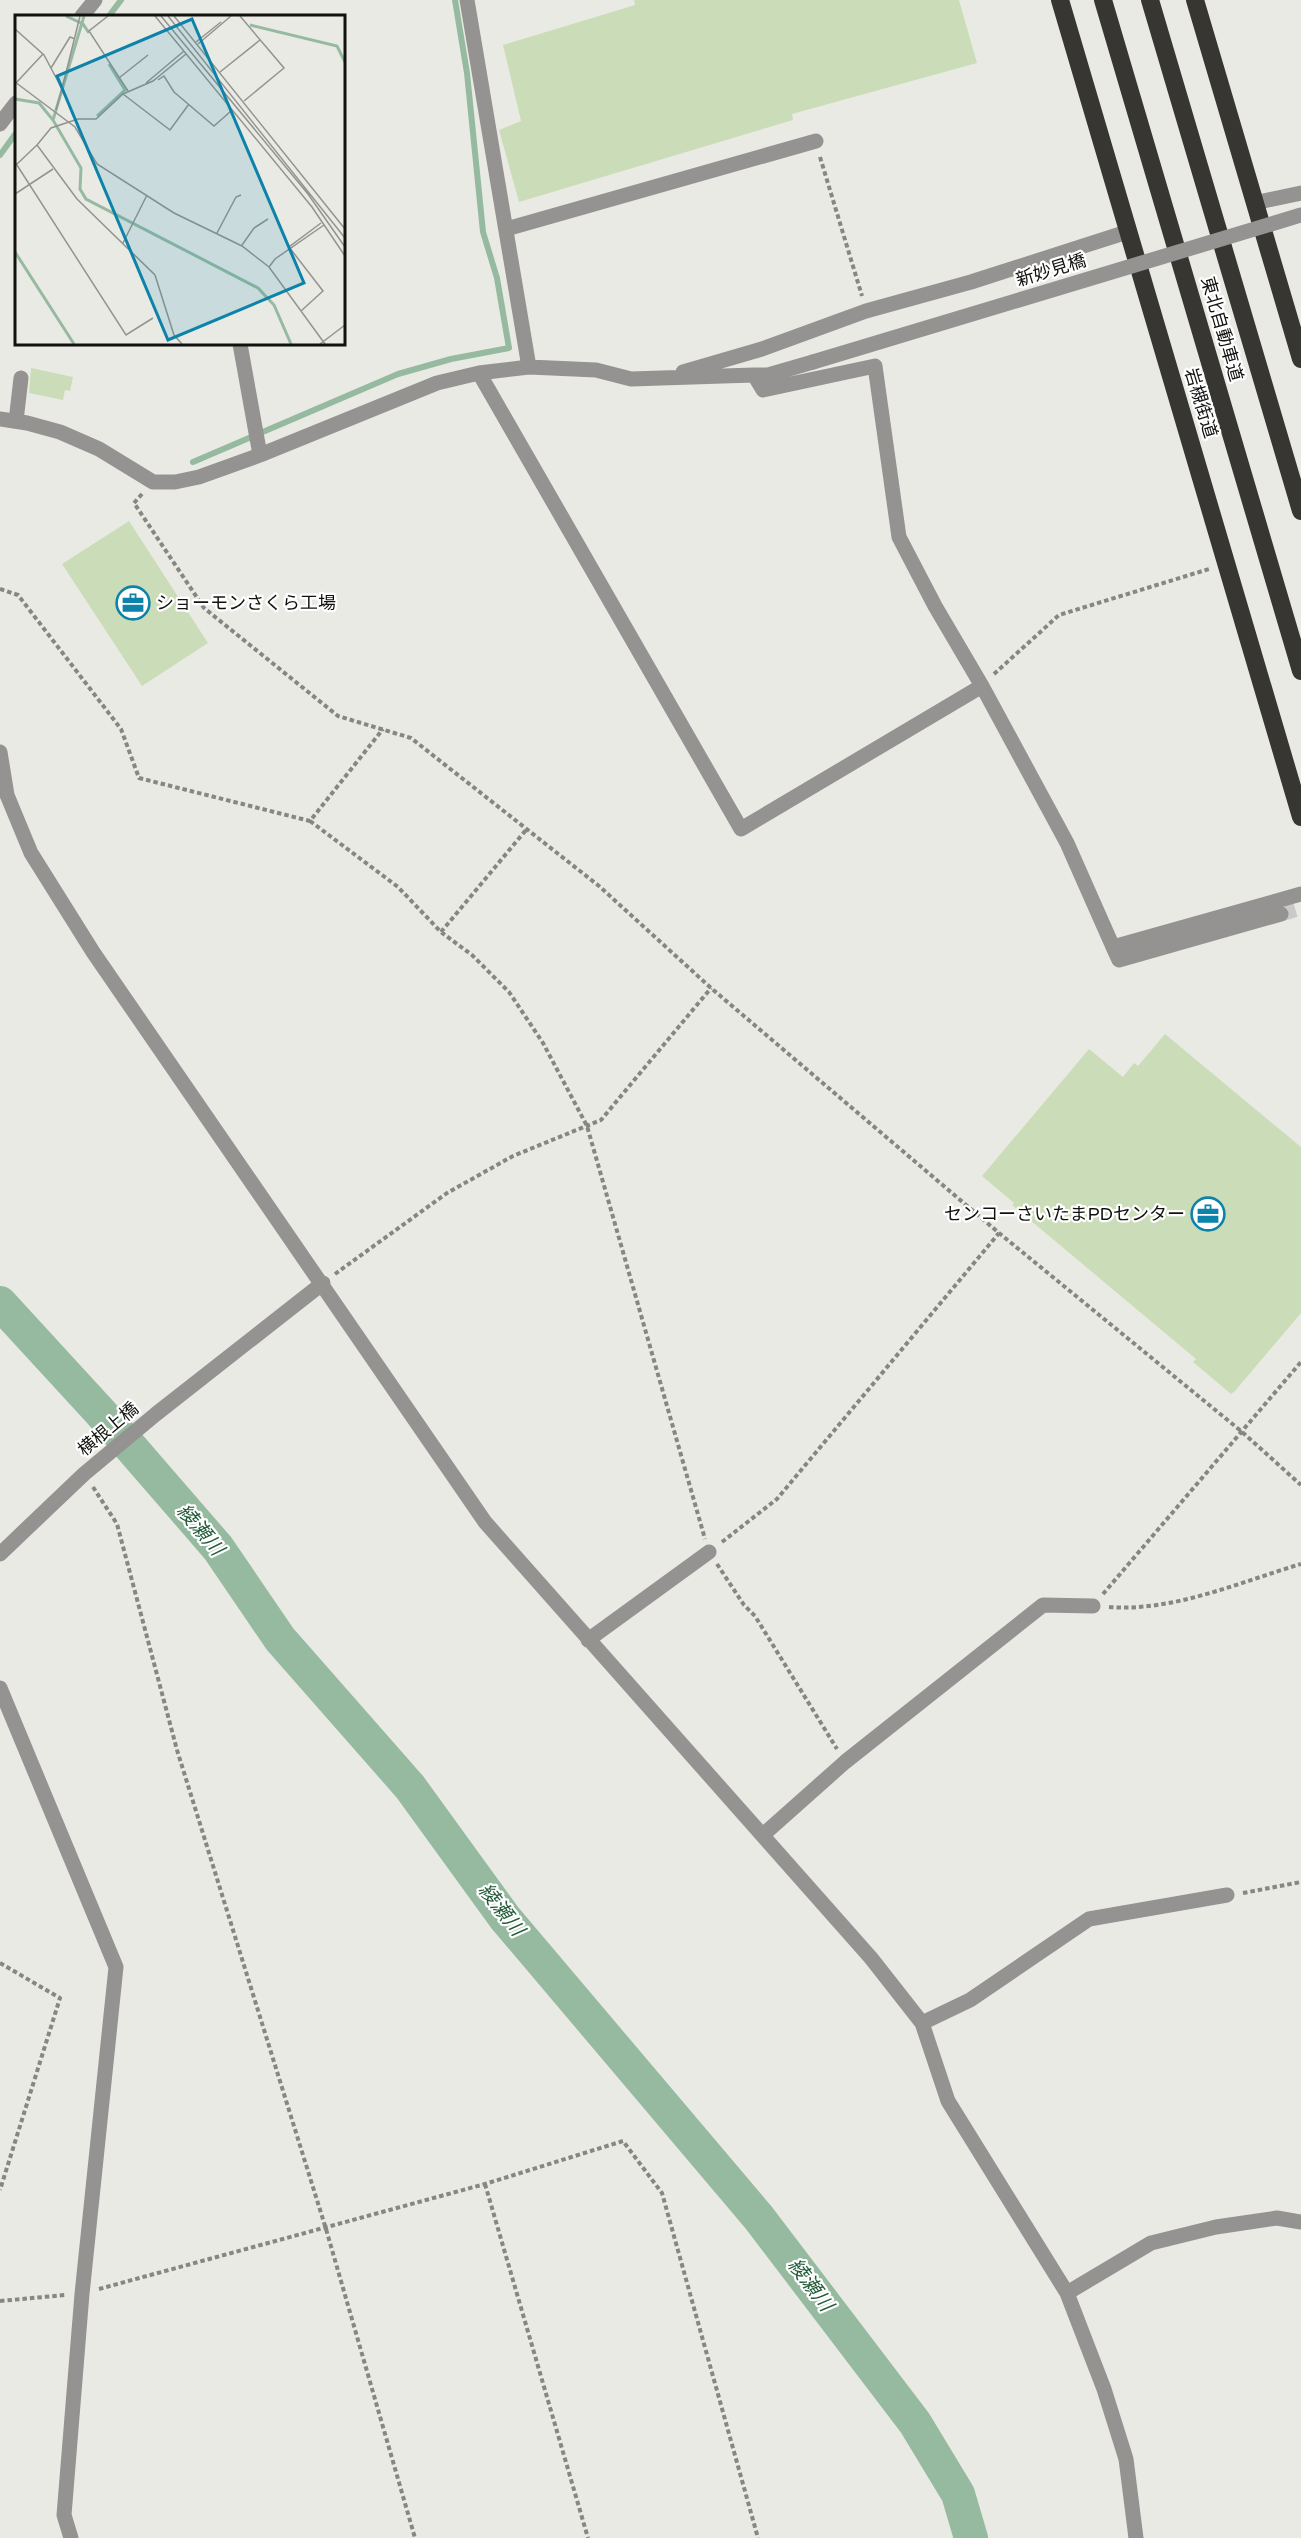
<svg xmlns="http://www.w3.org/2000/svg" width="1301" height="2538" viewBox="0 0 1301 2538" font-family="'Varela Round','Noto Sans JP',sans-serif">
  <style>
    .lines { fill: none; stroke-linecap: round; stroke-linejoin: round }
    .stream { stroke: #96baa0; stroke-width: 6 }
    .river { stroke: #96baa0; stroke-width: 34 }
    .building { fill: #cbddb8 }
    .minor-tunnel { stroke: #c9c9c5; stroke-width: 15; stroke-dasharray: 15 8; stroke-linecap: butt }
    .path { stroke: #868682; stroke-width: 4; stroke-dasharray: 4.5 3; stroke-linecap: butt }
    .minor { stroke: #959392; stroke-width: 15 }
    .highway { stroke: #383633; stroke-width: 18 }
    .minor-bridge { stroke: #959392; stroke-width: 15 }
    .labels { text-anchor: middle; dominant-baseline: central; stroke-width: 4.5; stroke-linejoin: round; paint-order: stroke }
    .street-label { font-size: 18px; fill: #11110f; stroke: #fff }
    .poi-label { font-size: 18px; fill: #11110f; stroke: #fff; text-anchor: start }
    .water-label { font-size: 20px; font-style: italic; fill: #235c39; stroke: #fff }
    .inset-river { fill: none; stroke: #96baa0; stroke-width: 3 }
    .inset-road { fill: none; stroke: #93938f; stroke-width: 1.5 }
    .view { fill: #0d83a9; fill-opacity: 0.15; stroke: #0d83a9; stroke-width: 3 }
    .inset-edge { fill: none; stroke: #11110f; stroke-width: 3 }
  </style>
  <rect width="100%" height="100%" fill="#eaeae5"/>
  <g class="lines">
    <!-- stream -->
    <path class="stream" d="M109,16l12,-16
      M0,155l16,-22
      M193,462l205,-88 53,-15 58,-11 -12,-70 -14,-46 -16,-159 -12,-73"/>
    <!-- river -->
    <path class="river" d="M0,1303l101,110 117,135 62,91 130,148 95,131 254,300 156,205 43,71 13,44"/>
  </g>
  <!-- building -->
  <path class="building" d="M634,0h325l18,63 -185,51 1,6 -274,82 -20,-72 22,-9 -18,-76 132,-40z
    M31,368l42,9 -3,14 -5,-1 -2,10 -34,-7z
    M129,521l79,122 -66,43 -80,-122z
    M1165,1034l136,113v166l-66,78 -4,3 -38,-32 3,-3 -184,-154 2,-2 -32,-27 107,-127 34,28 11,-14 4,3z"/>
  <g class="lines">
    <!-- minor-tunnel -->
    <path class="minor-tunnel" d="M1281,914l20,-6"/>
    <!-- path -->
    <path class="path" d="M820,157l42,139
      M142,494l-8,9 70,105 134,108 73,22 188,148 112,102 288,245 242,198 60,54
      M0,589l18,6 103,134 18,49 171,43 73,-92
      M994,674l65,-59 150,-46
      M310,821l88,66 43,45 31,23 37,37 34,51 44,83 118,413
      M441,932l85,-102
      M335,1274l112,-81 66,-37 88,-36 110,-132
      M93,1487l24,37 60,226 149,479 89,309
      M722,1542l55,-43 222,-266
      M717,1564l27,41 11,11 82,133
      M1103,1594l198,-232
      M1109,1607c64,5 131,-25 192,-43
      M1243,1893l58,-11
      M0,1963l60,35 -60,192
      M485,2184l103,354
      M99,2289l386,-105 138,-43 39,52 96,345
      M0,2301l65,-6"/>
    <!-- minor -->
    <path class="minor" d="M467,0l62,367
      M82,16l13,-16
      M0,124l16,-21
      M1254,203l47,-10
      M506,229l310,-88
      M240,344l20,111
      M683,372l79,-23 104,-38 105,-29 156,-50
      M479,373l262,456 241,-143
      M754,375l9,15 112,-24 24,171 36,69 47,80 85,157 46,104 188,-53
      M0,419l27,4 33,9 39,17 54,33h22l24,-5 61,-22 177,-72 42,-10 50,-6 67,3 35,9 123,-4h14l45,-13
      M16,421l5,-43
      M0,752l7,43 24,58 62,99 392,570 386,436 51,65 26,78 119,192 37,96 22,70 10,79
      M1113,947l6,13 162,-46
      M0,1554l84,-80 72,-60 167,-131
      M588,1640l121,-88
      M0,1688l116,279 -34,327 -18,221 7,23
      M763,1835l82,-73 198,-157 50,1
      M922,2023l48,-23 119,-81 138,-24
      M1067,2293l84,-50 65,-16 61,-9 24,4"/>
    <!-- highway -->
    <path class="highway" d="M1060,0l241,817
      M1103,0l198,671
      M1150,0l151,511
      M1195,0l106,359"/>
    <!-- minor-bridge -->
    <path class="minor-bridge" d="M813,362l488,-147"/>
  </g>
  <!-- icons -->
  <defs>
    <symbol id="office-ring" viewBox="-11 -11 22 22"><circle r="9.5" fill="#fff" stroke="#0d83a9" stroke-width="1.5"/><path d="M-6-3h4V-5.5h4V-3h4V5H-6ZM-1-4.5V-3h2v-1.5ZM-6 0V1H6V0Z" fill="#0d83a9"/></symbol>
  </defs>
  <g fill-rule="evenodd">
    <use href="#office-ring" x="114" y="584" width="38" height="38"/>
    <use href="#office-ring" x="1189" y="1195" width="38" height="38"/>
  </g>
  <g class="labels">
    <!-- street labels -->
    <g class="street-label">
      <text transform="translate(1051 270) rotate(-17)">新妙見橋</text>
      <text transform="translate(1222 329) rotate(74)">東北自動車道</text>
      <text transform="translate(1201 403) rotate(73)">岩槻街道</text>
      <text transform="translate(108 1429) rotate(-40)">横根上橋</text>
    </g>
    <!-- poi labels -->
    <g class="poi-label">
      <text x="156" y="603">ショーモンさくら工場</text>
      <text x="1185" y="1214" text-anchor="end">センコーさいたまPDセンター</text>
    </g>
    <!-- water labels -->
    <g class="water-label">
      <text transform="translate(200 1530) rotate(50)">綾瀬川</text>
      <text transform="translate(501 1910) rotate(52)">綾瀬川</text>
      <text transform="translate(810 2285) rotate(53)">綾瀬川</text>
    </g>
  </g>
  <!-- overview -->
  <g transform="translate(15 15)">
    <rect width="330" height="330" fill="#eaeae5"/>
    <path class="inset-river" d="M51,1l17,8 6,9M235,10l87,21 8,16M0,84l24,4 14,17 28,48 -1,21 6,10 172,89 16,17 17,39M82,101l28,-26 -16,-26M38,105l31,-104M0,237l59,92"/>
    <path class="inset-road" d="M93,1l-19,15 39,60M140,1l157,191 33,49M146,1l147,178 37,53M153,1l177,222M159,1l171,213M225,1l44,52 -40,33M0,14l29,26 18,34 -6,21M181,27l25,-20M183,29l33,-28M36,53l19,-31 5,2M205,57l40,-32M104,63l29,-23M143,65l6,-4 10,16 40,34 17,-15M0,67l60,45 22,37 77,49 68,33 27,21 56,77M1,68l27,-29M131,68l38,-32M47,74l18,-73M108,79l47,36 19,-26M0,147l111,173 27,-17M2,149l20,-19M0,179l38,-25M202,218l19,-36 5,-2M108,228l24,-48M227,230l12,-17 14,-9M254,252l6,-8 49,-34M286,296l22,-20 -34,-44 32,-24M167,329l-8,-9 -19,-60 -78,-76 -40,-54 14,-17 27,-9h18l27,-25 30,-13 33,-27M305,329l25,-19"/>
    <path class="view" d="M177,4l112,264 -136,57 -111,-264z"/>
    <rect width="330" height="330" class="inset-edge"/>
  </g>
</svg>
